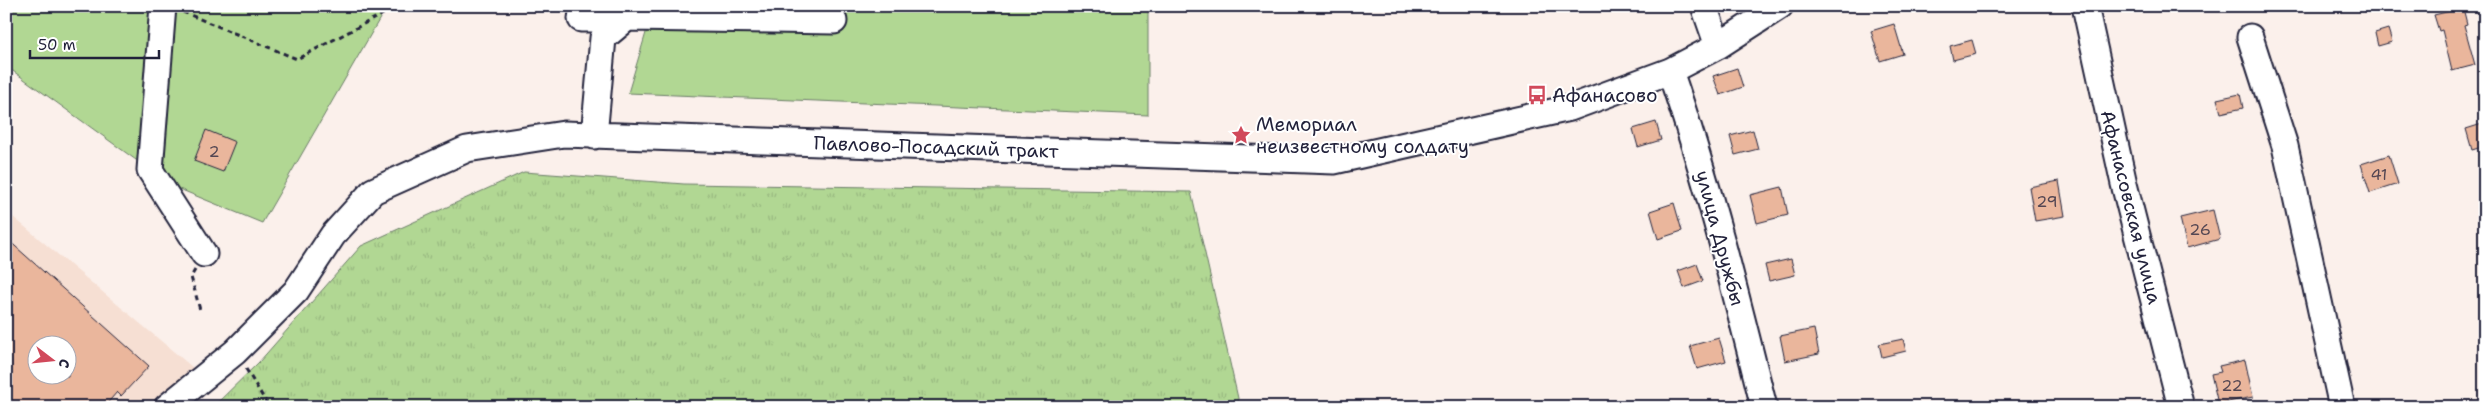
<svg xmlns="http://www.w3.org/2000/svg" width="2491" height="413" viewBox="0 0 2491 413" font-family="'Shantell Sans',sans-serif">
  <style>
    .built { fill: #f6dfd3; fill-rule: evenodd }
    .grass { fill: url(#grass-tufts); stroke: #6a7c67 }
    .green { fill: #b1d793; stroke: #6a7c67 }
    .building { fill: #eab69c; stroke: #22223b; fill-rule: evenodd }
    .lines { fill: none; stroke-linecap: round; stroke-linejoin: round }
    .minor-casing { stroke: #22223b; stroke-width: 29 }
    .path { stroke: #22223b; stroke-width: 3; stroke-dasharray: 5 4; stroke-linecap: butt }
    .minor { stroke: #fff; stroke-width: 25 }
    .labels { text-anchor: middle; dominant-baseline: central; stroke-width: 4; stroke-linejoin: round; paint-order: stroke }
    .number-label { font-size: 16px; fill: #544753 }
    .poi-label { font-size: 19px; fill: #22223b; stroke: #fff; text-anchor: start }
    .street-label { font-size: 19px; fill: #22223b; stroke: #fff }
  </style>
  <defs>
    <pattern id="grass-tufts" width="24" height="20" patternUnits="userSpaceOnUse" patternTransform="scale(1.25)"><rect width="24" height="20" fill="#b1d793"/><path d="M3 7l-1-3M5 7V3M7 7l1-3M15 17l-1-3M17 17v-4M19 17l1-3" fill="none" stroke="#98b880"/></pattern>
  </defs>
  <rect width="100%" height="100%" fill="#fbf0eb"/>
  <filter id="ink" filterUnits="userSpaceOnUse"><feTurbulence type="fractalNoise" baseFrequency=".02" numOctaves="2"/><feDisplacementMap in="SourceGraphic" scale="10" xChannelSelector="R" yChannelSelector="G"/><feConvolveMatrix kernelMatrix="1 2 1 2 8 2 1 2 1" color-interpolation-filters="sRGB"/></filter>
  <g filter="url(#ink)">
    <!-- built -->
    <path class="built" d="M6,211l198,166 -37,30h-161zM38,346h30v30h-30z"/>
    <!-- grass -->
    <path class="grass" d="M524,172l160,12 507,8 49,215h-1027l46,-45 102,-116z"/>
    <!-- green -->
    <path class="green" d="M6,6h381l-125,217 -90,-37 -166,-120z
      M654,6h494v109l-520,-22z"/>
    <!-- building -->
    <path class="building" d="M2463,8l4,16 -3,1 11,40 -23,6 -10,-41 -3,1 -5,-16z
      M1894,24l9,30 -23,7 -9,-30z
      M2388,29l4,13 -14,4 -3,-13z
      M1972,40l4,14 -23,6 -3,-14z
      M1737,68l6,19 -23,8 -7,-19z
      M2240,94l3,14 -22,5 -4,-14z
      M1656,122l5,18 -23,7 -5,-18z
      M2485,123v23l-13,4 -6,-21z
      M206,130l29,12 -12,30 -29,-11z
      M1753,130l5,19 -23,6 -5,-19z
      M2389,155l9,29 -28,9 -9,-29z
      M2059,181l6,35 -30,5 -6,-34z
      M1782,187l6,28 -31,8 -7,-28z
      M1674,203l8,28 -24,8 -8,-28z
      M2213,210l7,29 -33,9 -7,-30z
      M6,238l143,128 -28,30 -4,-4 -13,15h-98zM38,346h30v30h-30z
      M1791,259l4,16 -26,6 -4,-16z
      M1697,264l6,17 -19,7 -6,-17z
      M1814,329l5,25 -34,7 -5,-25z
      M1719,338l7,23 -29,8 -7,-23z
      M1903,339l3,12 -24,6 -3,-13z
      M2245,360l8,37 -35,7 -7,-30 10,-2 -2,-6z"/>
    <g class="lines">
      <defs>
        <path id="minor" d="M163,6l-13,164 54,84
          M583,6l-2,13 46,-1
          M1704,6l14,40
          M2085,6l39,178 57,223
          M2250,37l35,109 57,261
          M1670,71c38,110 66,223 94,336
          M594,136l9,-98 24,-20 207,3
          M167,407l68,-55 61,-61 37,-56 40,-44 94,-42 97,-15 770,27 236,-53 100,-37 48,-25 62,-40"/>
      </defs>
      <!-- minor casing -->
      <use href="#minor" class="minor-casing"/>
      <!-- path -->
      <path class="path" d="M183,12l114,47 101,-53
        M195,270l-4,7 9,33
        M246,369l23,38"/>
      <!-- minor -->
      <use href="#minor" class="minor"/>
    </g>
  </g>
  <!-- icons -->
  <defs>
    <symbol id="bus-bare" viewBox="-9 -9 18 18"><path d="M-5-6H5V4H4V6H2V4H-2V6H-4V4H-5ZM-3.5-4V0h7V-4ZM-3.5 1.2v1.5H-2V1.2ZM2 1.2v1.5H3.5V1.2Z" fill="#d1495b" stroke="#fff" stroke-width="2.5" paint-order="stroke"/></symbol>
    <symbol id="sight-bare" viewBox="-9 -9 18 18"><path d="M0-6L1.8-2.2L6-1.7L2.9 1.2L3.7 5.4L0 3.3L-3.7 5.4L-2.9 1.2L-6-1.7L-1.8-2.2Z" fill="#d1495b" stroke="#fff" stroke-width="2.5" paint-order="stroke"/></symbol>
  </defs>
  <g fill-rule="evenodd">
    <use href="#bus-bare" x="1523" y="81" width="28" height="28"/>
    <use href="#sight-bare" x="1227" y="121" width="28" height="28"/>
  </g>
  <g class="labels">
    <!-- number labels -->
    <g class="number-label">
      <text x="214" y="151">2</text>
      <text x="2379" y="174">41</text>
      <text x="2047" y="201">29</text>
      <text x="2200" y="229">26</text>
      <text x="2232" y="385">22</text>
    </g>
    <!-- poi labels -->
    <g class="poi-label">
      <text x="1552" y="95">Афанасово</text>
      <text x="1256" y="124">Мемориал<tspan x="1256" dy="22">неизвестному солдату</tspan></text>
    </g>
    <!-- street labels -->
    <g class="street-label">
      <text transform="translate(936 147) rotate(2)">Павлово-Посадский тракт</text>
      <text transform="translate(2131 207) rotate(76)">Афанасовская улица</text>
      <text transform="translate(1720 238) rotate(75)">улица Дружбы</text>
    </g>
  </g>
  <!-- margin -->
  <rect width="2491" height="413" fill="none" stroke="#fff" stroke-width="25"/>
  <rect x="12" y="12" width="2466" height="388" fill="none" stroke="#22223b" stroke-width="2" filter="url(#ink)"/>
  <!-- north arrow -->
  <g transform="translate(52 360) rotate(106)"><circle r="24" fill="#ffffff" stroke="#a7a7b1"/>
  <path d="M0-4L9 19L0 12L-9 19Z" fill="#d1495b"/>
  <text y="-8" font-size="14" font-weight="bold" text-anchor="middle" fill="#22223b">С</text>
  </g>
  <!-- scale -->
  <path d="M30 50v8h129v-8" fill="none" stroke="#22223b" stroke-width="2.5"/>
  <text x="38" y="50" font-size="15" fill="#22223b" stroke="#ffffff" stroke-width="4" paint-order="stroke">50 m</text>
</svg>
